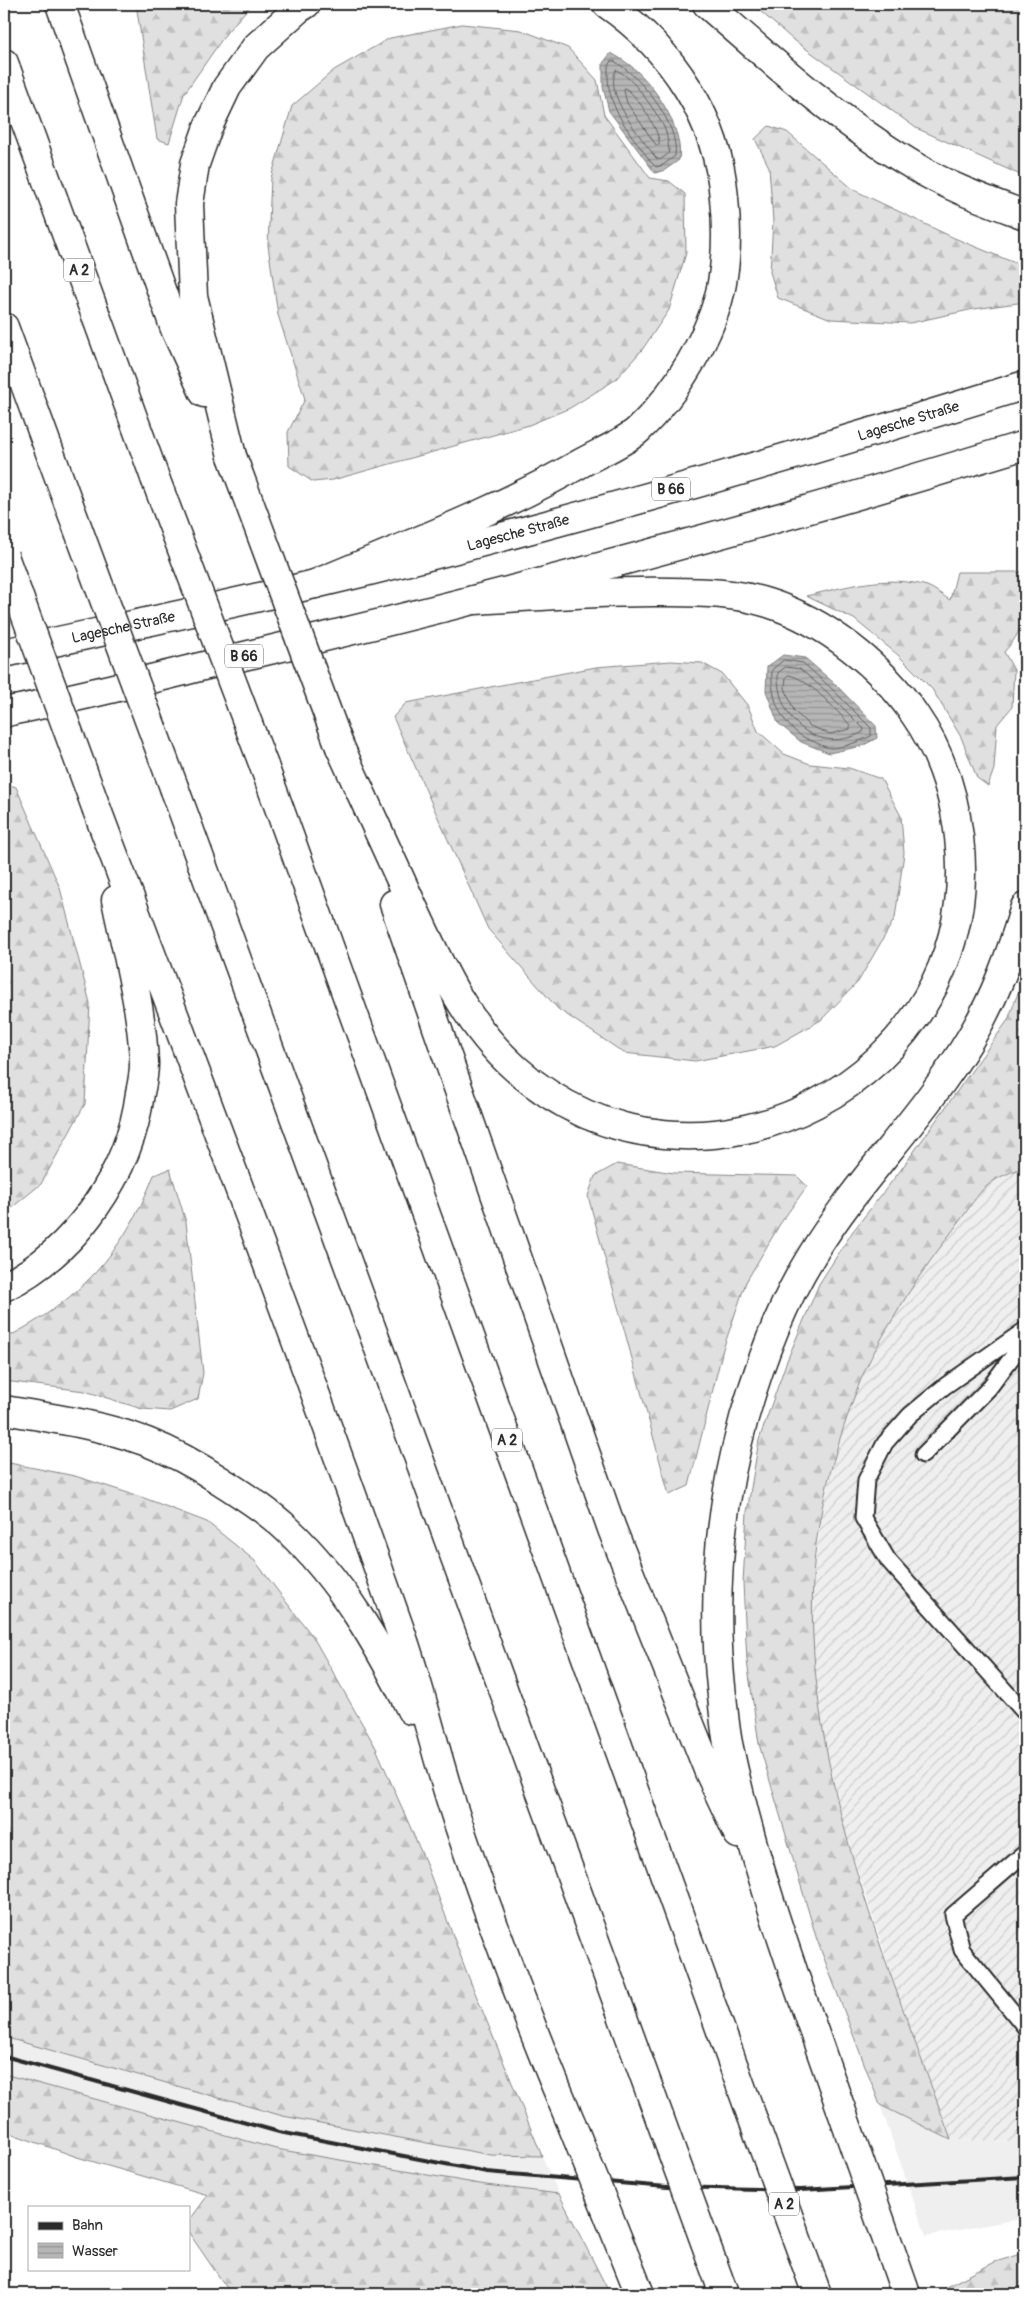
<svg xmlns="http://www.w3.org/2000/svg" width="1029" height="2298" viewBox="0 0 1029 2298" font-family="Pangolin,sans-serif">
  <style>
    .built { fill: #efefef }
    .industrial { fill: url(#industrial-furrows) }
    .forest { fill: url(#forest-firs); stroke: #868686 }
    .water { fill: url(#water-rules); stroke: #7e7e7e }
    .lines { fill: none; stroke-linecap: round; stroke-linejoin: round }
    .shore { stroke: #636363; stroke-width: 1 }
    .service-casing { stroke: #2b2b2b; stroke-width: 19 }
    .trunk-casing { stroke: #2b2b2b; stroke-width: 31 }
    .motorway-casing { stroke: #2b2b2b; stroke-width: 31 }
    .service { stroke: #fff; stroke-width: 15 }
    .trunk { stroke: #fff; stroke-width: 28 }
    .motorway { stroke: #fff; stroke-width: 28 }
    .rail { stroke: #2b2b2b; stroke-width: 4 }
    .motorway-bridge-casing { stroke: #2b2b2b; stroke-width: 31; stroke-linecap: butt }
    .motorway-bridge { stroke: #fff; stroke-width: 28 }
    .labels { text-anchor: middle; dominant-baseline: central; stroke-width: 4.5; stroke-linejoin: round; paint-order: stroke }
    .shield { fill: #fff; stroke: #6b6b6b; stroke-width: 1 }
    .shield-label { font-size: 14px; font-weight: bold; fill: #2b2b2b }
    .street-label { font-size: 15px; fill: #2b2b2b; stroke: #fff }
  </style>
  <defs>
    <pattern id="industrial-furrows" width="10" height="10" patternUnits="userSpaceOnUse" patternTransform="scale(1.25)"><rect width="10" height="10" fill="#efefef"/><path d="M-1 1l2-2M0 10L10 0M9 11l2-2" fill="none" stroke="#cdcdcd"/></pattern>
    <pattern id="forest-firs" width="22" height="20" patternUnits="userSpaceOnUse" patternTransform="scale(1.25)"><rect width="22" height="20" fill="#e0e0e0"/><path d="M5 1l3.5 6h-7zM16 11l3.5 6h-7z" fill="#c0c0c0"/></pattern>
    <pattern id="water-rules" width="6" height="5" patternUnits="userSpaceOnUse" patternTransform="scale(1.25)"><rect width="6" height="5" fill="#b6b6b6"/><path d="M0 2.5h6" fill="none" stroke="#949494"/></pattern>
  </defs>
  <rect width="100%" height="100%" fill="#fff"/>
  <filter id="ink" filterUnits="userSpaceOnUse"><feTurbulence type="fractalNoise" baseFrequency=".02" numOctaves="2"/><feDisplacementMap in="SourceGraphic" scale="10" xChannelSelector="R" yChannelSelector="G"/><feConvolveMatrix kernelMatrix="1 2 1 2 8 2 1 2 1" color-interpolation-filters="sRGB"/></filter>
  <g filter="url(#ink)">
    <!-- built -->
    <path class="built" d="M4,2037l279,79 208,39 51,1 17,38 -73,-9 -210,-36 -272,-75z
      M880,2105l71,35 74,2v76l-99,18z"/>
    <!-- industrial -->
    <path class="industrial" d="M1025,1167v975l-74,-2 -55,-152 -52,-160 -21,-98 -10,-86v-67l9,-67 14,-59 20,-61 25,-51 34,-57 71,-96 17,-11z"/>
    <!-- forest -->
    <path class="forest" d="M136,4h116l-25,28 -43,62 -15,49 -12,-4z
      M752,4h273v173l-109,-49 -125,-90z
      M462,24l59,6 47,18 29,32 7,35 46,63 19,3 16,13 1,59 -17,57 -27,40 -27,30 -45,28 -41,17 -196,55 -20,2 -24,-16 -1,-34 17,-33 -27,-84 -10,-70 3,-67 21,-72 42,-36 56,-32z
      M769,126l18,6 67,58 98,47 58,24 15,4v37l-51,7 -64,14 -79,-4 -53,-21 -8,-26 3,-51 -4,-54 -14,-28z
      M957,572h68c0,35 4,53 -21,80l10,18 -2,37 -15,18 -3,44 -6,17 -11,-8 -16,-41 -29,-48 -34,-34 -44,-36 -48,-23c39,-9 81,-22 121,-10 8,3 16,10 23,14z
      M671,661l31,2 20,11 26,32 10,25 26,23 26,10 39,4 32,11 20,37 3,37 -9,65 -37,64 -37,38 -46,26 -80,15 -71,-8 -66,-44 -70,-80 -95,-212 13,-14 190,-36z
      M4,783l12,4 44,101 30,115 -5,101 -44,80 -37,30z
      M1025,974v193c-13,5 -27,9 -38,19 -10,8 -18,23 -26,33 -20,28 -41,54 -58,83 -17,29 -36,59 -47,90 -22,59 -40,124 -43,187 -9,192 74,383 138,561l-71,-35 -63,-165 -58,-196 -12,-83 -4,-78 4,-71 12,-72 27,-77 33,-79 34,-53 47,-60 108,-151z
      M617,1164l57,9 123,3 10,10 -27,38 -34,58 -23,67 -34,137 -20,9 -81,-299 7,-20z
      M170,1169l16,53 17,151 -5,26 -28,12 -28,-2 -57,-18 -81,-10v-42c76,-39 119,-85 150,-164z
      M4,1462l71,14 69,22 63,24 48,39 58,76 63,111 49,113 42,112 75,183 -51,-1 -208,-39 -279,-79z
      M4,2074l272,75 210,36 73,9 51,100h-379l-42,-61v-12l19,-26 -131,-38 -73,-26z
      M1025,2253v41h-80l-1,-6 51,-26z"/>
    <!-- water -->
    <path class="water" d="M611,53c7,4 14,8 20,13 24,19 53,63 48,94l-14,10 -10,3 -46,-62 -6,-24v-24z
      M783,655l22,3 29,25 42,43 1,12 -15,8 -33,7 -28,-11 -23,-19 -12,-32 1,-24z"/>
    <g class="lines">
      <!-- shore -->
      <path class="shore" d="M611,61h3c26,15 66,63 61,95l-12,9 -7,2 -5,-5c-19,-27 -43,-52 -43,-86 0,-6 -1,-10 3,-15z
        M616,70c17,6 39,41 48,57 3,7 4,16 5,23l-1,4 -8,6 -4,-2c-14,-20 -53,-63 -40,-88z
        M625,88c11,5 37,46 34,57h-3l-29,-42 -3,-12z
        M784,660l19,3 27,24 41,41v8c-11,5 -28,12 -40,12 -6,0 -13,-5 -19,-7 -29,-11 -42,-41 -40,-71z
        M786,667l14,2 26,22 38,38 -1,3c-45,24 -87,-12 -85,-59z
        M789,675c19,3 48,36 61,50v4l-20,5 -20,-8 -16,-15 -9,-23 1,-11z"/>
      <defs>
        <path id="service" d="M1025,1330l-80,56 -35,29 -25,28 -19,37 -3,38 25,42 137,153
          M923,1455l66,-67 36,-48
          M1025,1853l-72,62 9,35 63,77"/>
        <g id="trunk">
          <path id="s1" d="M4,653c103,-23 208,-44 311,-69 239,-57 476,-126 710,-199"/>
          <path d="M4,712c85,-16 169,-39 253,-59 258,-61 515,-130 768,-208"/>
        </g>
        <path id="motorway" d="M60,4l115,325 29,64
          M707,4c66,58 131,117 207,162 34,21 74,35 111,49
          M4,63l151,415
          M4,327l64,175
          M232,456l-39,-160 -4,-92 6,-40 13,-37 19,-40 29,-40 42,-38 8,-5
          M315,584c90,-38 183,-73 268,-122 16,-9 42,-20 55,-32 37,-35 75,-96 84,-147 5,-28 5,-56 2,-85 -6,-79 -52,-149 -117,-194
          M4,713l10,-3
          M340,747c23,50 45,99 68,149 29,62 54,125 107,172 181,162 473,10 444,-231 -5,-43 -19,-86 -44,-122 -33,-49 -90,-94 -147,-112 -31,-10 -65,-11 -97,-11 -66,-1 -131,4 -197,8
          M264,766l487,1348
          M175,790l485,1329
          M97,810c102,272 206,543 302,817 23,64 37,131 59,196 34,102 72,203 114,302
          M394,904l218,625 97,243 29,62
          M4,1287c72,-36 126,-114 136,-194 2,-9 4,-20 4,-30 -2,-55 -17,-109 -28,-163
          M4,1410c48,8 98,15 143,32 26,10 51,24 74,39 23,15 47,30 67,49 53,50 91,115 123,180
          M841,2109c-41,-119 -86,-237 -112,-361 -4,-17 -5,-35 -7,-52 -11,-94 -3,-187 22,-278 16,-56 37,-113 68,-163 46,-76 112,-139 158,-216 25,-41 41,-86 55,-132"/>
      </defs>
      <!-- service casing -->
      <use href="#service" class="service-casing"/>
      <!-- trunk casing -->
      <use href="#trunk" class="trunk-casing"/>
      <!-- motorway casing -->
      <use href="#motorway" class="motorway-casing"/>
      <!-- service -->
      <use href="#service" class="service"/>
      <!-- trunk -->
      <use href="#trunk" class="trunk"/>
      <!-- motorway -->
      <use href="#motorway" class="motorway"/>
      <!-- rail -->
      <path class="rail" d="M4,2056l275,76 208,40 180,15 134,3 224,-13"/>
      <defs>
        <path id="motorway-bridge" d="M232,456l108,291
          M155,478l109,288
          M68,502l107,288
          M4,556l93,254
          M841,2109l65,185
          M751,2114l66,180
          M660,2119l64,175
          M572,2125l68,169"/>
      </defs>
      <!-- motorway-bridge casing -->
      <use href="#motorway-bridge" class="motorway-bridge-casing"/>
      <!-- motorway-bridge -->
      <use href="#motorway-bridge" class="motorway-bridge"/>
    </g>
  </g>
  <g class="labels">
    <!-- shield labels -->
    <g class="shield">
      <rect x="64" y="258.5" width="30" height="23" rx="4"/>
      <rect x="652" y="477.5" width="38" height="23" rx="4"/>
      <rect x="225" y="644.5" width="38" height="23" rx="4"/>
      <rect x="492" y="1428.5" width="30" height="23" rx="4"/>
      <rect x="769" y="2192.5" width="30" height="23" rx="4"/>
    </g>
    <g class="shield-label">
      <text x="79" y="270">A 2</text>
      <text x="671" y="489">B 66</text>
      <text x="244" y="656">B 66</text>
      <text x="507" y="1440">A 2</text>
      <text x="784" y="2204">A 2</text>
    </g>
    <!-- street labels -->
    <g class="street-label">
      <text stroke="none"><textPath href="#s1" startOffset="934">Lagesche Straße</textPath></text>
      <text stroke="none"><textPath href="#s1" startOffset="528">Lagesche Straße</textPath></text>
      <text stroke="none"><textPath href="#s1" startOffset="122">Lagesche Straße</textPath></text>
    </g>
  </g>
  <!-- margin -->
  <rect width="1029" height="2298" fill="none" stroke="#fff" stroke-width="20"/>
  <rect x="10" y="10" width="1009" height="2278" fill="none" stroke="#2b2b2b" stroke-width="2" filter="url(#ink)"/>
  <!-- legend -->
  <rect x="28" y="2206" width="162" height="65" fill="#ffffff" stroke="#aaaaaa"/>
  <rect x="38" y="2222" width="25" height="8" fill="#2b2b2b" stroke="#aaaaaa"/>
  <text x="72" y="2230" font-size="15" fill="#2b2b2b">Bahn</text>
  <rect x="38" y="2243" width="25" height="15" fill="url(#water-rules)" stroke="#aaaaaa"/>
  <text x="72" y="2256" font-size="15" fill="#2b2b2b">Wasser</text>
</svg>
